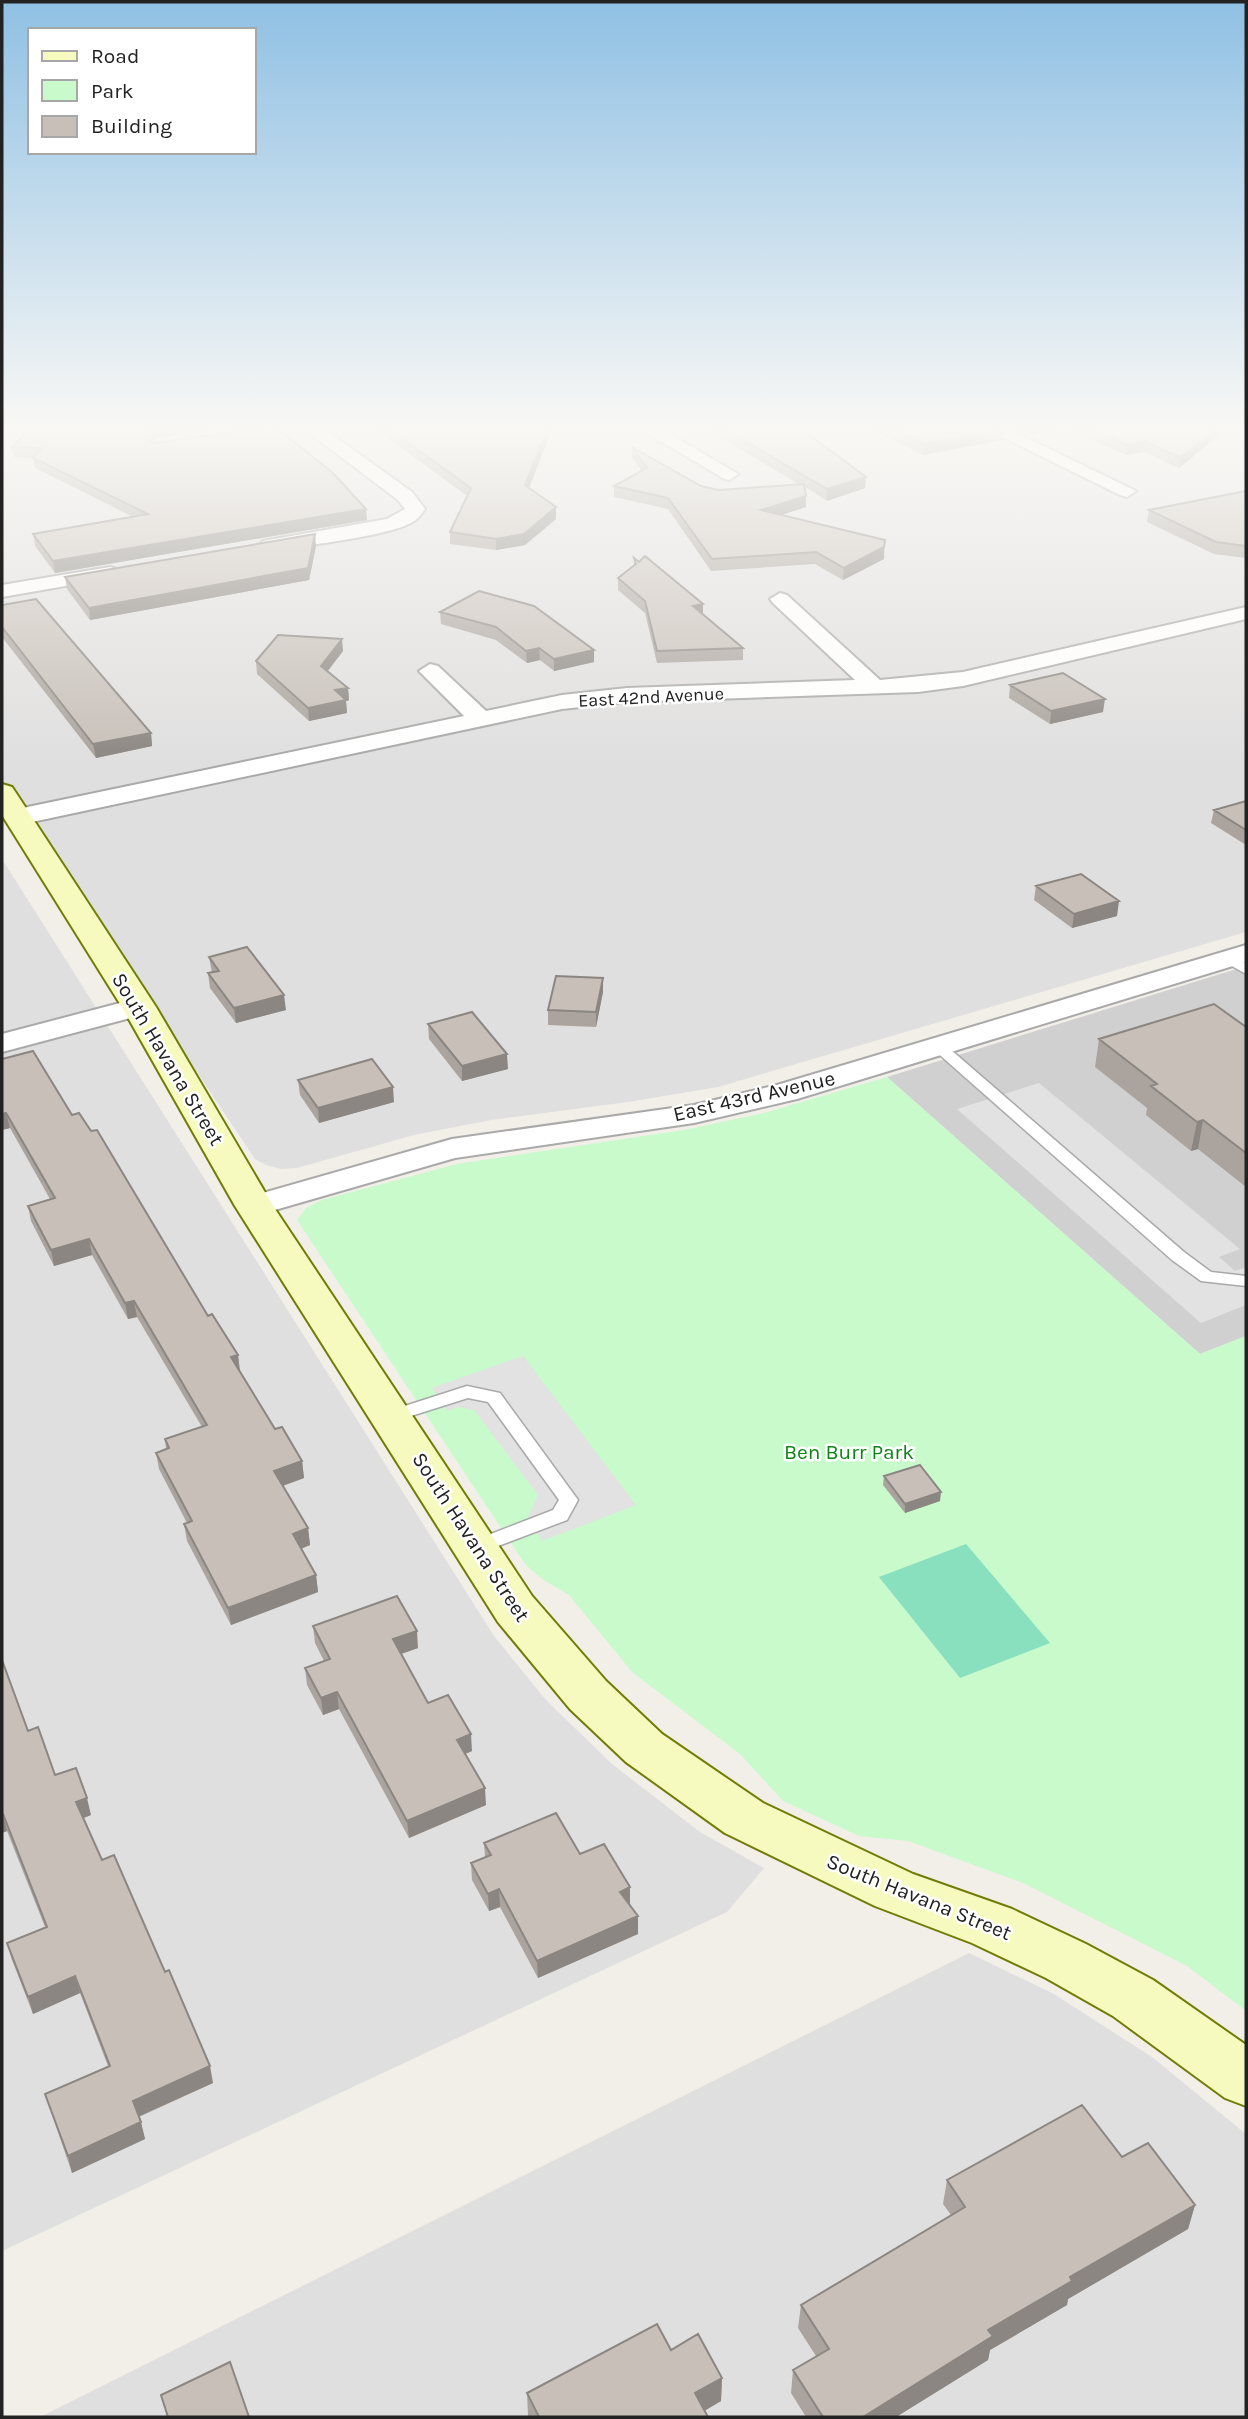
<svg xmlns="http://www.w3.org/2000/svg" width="1248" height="2419" viewBox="0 0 1248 2419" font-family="Karla,sans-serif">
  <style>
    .residential { fill: #e0dfdf }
    .religious { fill: #d0d0d0 }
    .park { fill: #c8facc }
    .pitch { fill: #88e0be }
    .parking { fill: #e2e2e2 }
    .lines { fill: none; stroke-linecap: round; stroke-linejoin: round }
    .lane-casing { stroke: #a9a9a9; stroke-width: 3 }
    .street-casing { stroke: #a9a9a9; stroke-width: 4 }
    .secondary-casing { stroke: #707d05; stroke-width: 4 }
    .lane { fill: #fff; fill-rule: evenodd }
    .street { fill: #fff; fill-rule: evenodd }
    .secondary { fill: #f7fabf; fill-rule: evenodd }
    .wall { fill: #aba49e }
    .shaded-wall { fill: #8b8681 }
    .building { fill: #c7bfb8; stroke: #8b8681; stroke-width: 2 }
    .labels { text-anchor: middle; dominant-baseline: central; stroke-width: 5; stroke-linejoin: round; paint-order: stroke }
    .far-street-label { font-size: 18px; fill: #222; stroke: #fff }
    .street-label { font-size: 21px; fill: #222; stroke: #fff }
    .park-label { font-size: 21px; fill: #0c8416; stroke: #fff }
  </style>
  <rect width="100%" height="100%" fill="#f2efe9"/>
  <!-- residential -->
  <path class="residential" d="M2,426h1244v506l-528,155 -90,15 -137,18 -77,15 -117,33 -16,1 -15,-4 -11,-6 -253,-379z
    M2,859l492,777 52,64 66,64 88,68 64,36 -37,44 -725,339z
    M969,1953l85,41 98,63 94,77v283h-1206z"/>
  <!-- religious -->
  <path class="religious" d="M1246,966v370l-46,18 -313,-277z"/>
  <!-- park -->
  <path class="park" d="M887,1077l313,277 46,-18v675l-59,-45 -164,-83 -115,-42 -49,-5 -76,-35 -43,-47 -108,-82 -63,-77 -27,-16 -17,-15 -228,-344 9,-12 16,-8 135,-36 227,-34 80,-17z"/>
  <!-- pitch -->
  <path class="pitch" d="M966,1544l84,99 -90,35 -81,-101z"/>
  <!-- parking -->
  <path class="parking" d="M1039,1083l201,166 -21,8 16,14 11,-4v38l-45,18 -244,-214z
    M523,1356l113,149 -94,36 -14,-24 10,-22 -64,-85 -16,-3 -11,4 -15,-23z"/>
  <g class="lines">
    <defs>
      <path id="lane" d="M1228,954l18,10v10l-23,-13v-6z
        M938,1042l5,1 241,209 27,20 35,4v10l-45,-5 -29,-21 -239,-211 -2,-3z
        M467,1386l33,7 78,107 -11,20 -90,34 -7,-2 -2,-5 2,-5 83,-32 6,-10 -71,-98 -20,-4 -76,24 -6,-2 -3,-4 3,-4z"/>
      <path id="street" d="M258,426h42c-9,9 -70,17 -78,9l3,-4z
        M300,426h20l92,66 13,17c-3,4 -7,10 -11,12 -21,15 -114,25 -144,30l-7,-2 -3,-4 3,-4 124,-22 18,-10 -7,-9z
        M635,426h21l82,48 -9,6 -6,-2z
        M980,426h22l134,65 -9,6 -7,-2z
        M110,567l7,2 3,4 -3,4 -115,20v-12z
        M780,593l7,2 93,85 83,-8 283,-65v12l-283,67 -45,6 -291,10 -65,7 -544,116 -9,-3 -4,-5 4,-5 9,-3 446,-93 -45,-45 11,-7 8,2 48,45 76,-16 65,-7 228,-8 -82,-77 -3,-4z
        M1246,945v17l-449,137 -103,24 -239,35 -201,58 -12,-3 -5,-7 5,-7 210,-60 242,-34 83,-20z
        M139,998l10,3 5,6 -5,6 -147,39v-18z"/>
      <path id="secondary" d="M2,784l10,3 4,6 140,214 117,199 259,390 74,85 56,53 101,69 150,71 99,35 74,35 67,36 93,65v61l-21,-8 -112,-82 -67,-38 -74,-35 -97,-37 -150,-73 -99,-71 -56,-53 -72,-87 -263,-416 -113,-199 -120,-192z"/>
    </defs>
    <!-- lane casing -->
    <use href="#lane" class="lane-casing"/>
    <!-- street casing -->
    <use href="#street" class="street-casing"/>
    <!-- secondary casing -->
    <use href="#secondary" class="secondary-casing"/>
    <!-- lane -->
    <use href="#lane" class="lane"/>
    <!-- street -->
    <use href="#street" class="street"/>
    <!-- secondary -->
    <use href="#secondary" class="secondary"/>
  </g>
  <!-- wall -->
  <path class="wall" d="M372,426h181l-24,62 27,31 -31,26 -29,5 -46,-6v-12l17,-36z
    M701,426h96l69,51 -1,11 -38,13 -22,-14 1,20 -25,8 104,25 -1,19 -41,21 -28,-16 -104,7 -43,-62 -54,-12v-11l28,-15 -10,-13v-11l69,39 17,4 82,-5z
    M865,426h131l8,4 -1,10 -80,15z
    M1007,426h213l-2,10 -39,32 -35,-16 -18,3 -54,-24 -10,-2 -34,6z
    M156,438l-4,3 215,79 -312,53 -20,-27 -2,-12 100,-17 -98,-49 -2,-10 -19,-1 -2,-10z
    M1246,491v67l-32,-4 -67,-32 2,-12z
    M316,546l-7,34 -219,40 -23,-31 -2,-12z
    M634,558l69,46v11l40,33v12l-86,3 -12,-50 -27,-23v-12l16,-13z
    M479,591l115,71 -40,9 -14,-11 -13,3 -31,-23 -55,-16 -1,-12z
    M2,605l149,128 1,13 -56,12 -94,-121z
    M343,651l-15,20 20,17 1,12 -3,1 1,12 -38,8 -52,-47 -1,-13z
    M1010,685l93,27 -53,12 -41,-26z
    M1246,801v44l-35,-22 3,-13z
    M1036,886l81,30 -45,12 -38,-28z
    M209,957l77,53 -50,13 -26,-35 -2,-15h4z
    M603,978v14l-7,35 -48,-2v-15z
    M428,1024l80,45 -46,12 -33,-42z
    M1246,1027v160l-48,-38 -7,2 -45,-36 1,-7 -52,-41 4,-28z
    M2,1059l70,56 136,201 30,39 2,17 35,57 27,32 2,17 -21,8 25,42 2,17 -9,4 15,26 2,17 -87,33 -44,-84 -3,-17 3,-1 -28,-54 -3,-16 10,-4 -1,-10 37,-12 -65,-110 -9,2 -36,-64 -38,11 -23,-45 -3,-15 22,-7 -40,-71 -8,2z
    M298,1080l96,22 -75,21 -19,-28z
    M884,1476l56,25 -35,12 -22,-28z
    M313,1626l105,22 -17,6 27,49 44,48 -7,3 21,51 -77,33 -70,-129 -16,6 -16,-30 -2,-17 19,-7 -9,-18z
    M2,1660l26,71 27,44 36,40 -8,3 19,42 63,112 48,111 -74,34 6,22 -73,34 -27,-79 63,-28 -28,-73 -47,21 -21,-54 -5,-17 38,-16 -38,-96 -5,2z
    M484,1843l96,11 50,33v18l8,29 -100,44 -38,-71 -11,4 -17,-31 -1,-17 14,-6z
    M1122,2157l73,48 -7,24 -120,70 -1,6 -77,45 -2,10 -92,57h-90l-15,-24 2,-23 23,-14 -18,-28 3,-23 150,-90 -8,-11 4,-24z
    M671,2350l51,28 -1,23 -17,10 4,6h-179l-1,-1 -1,-23z"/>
  <!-- shaded-wall -->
  <path class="shaded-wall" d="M169,426h74l-87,12 -11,9 -2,-11 11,-8z
    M549,426h4l-27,70 -1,-11z
    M1029,426h34l-1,3 -34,6z
    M1220,426l-2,10 -39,32 1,-10z
    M1004,430l-1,10 -80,15 1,-11z
    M1145,441l-1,11 -18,3 1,-10z
    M866,477l-1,11 -38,13v-12z
    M806,496v11l-46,15 1,-12z
    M556,507v12l-31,26 -29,5v-11z
    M366,509l1,11 -312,53 -2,-12z
    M315,534l1,12 -7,34 -219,40 -1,-12z
    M884,547v12l-41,21 1,-12z
    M703,604v12l-10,-10z
    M342,639l1,12 -21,27 -1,-12z
    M539,648l1,12 -13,3 -1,-12z
    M594,650v12l-40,9v-12z
    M348,688l1,12 -3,1 1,12 -38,8 -1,-13 27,-18z
    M1105,699l-2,13 -53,12 1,-13z
    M151,733l1,13 -56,12 -3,-14z
    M1119,901l-2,15 -45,12 2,-14z
    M603,978v14l-7,35v-15z
    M284,995l2,15 -50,13 -2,-15z
    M507,1054l1,15 -46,12v-15z
    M393,1087l1,15 -75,21 -1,-15z
    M6,1113l4,15 -8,2v-16z
    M1203,1120l-5,29 -7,2 6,-29z
    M89,1239l3,16 -38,11 -3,-16z
    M134,1301l3,16 -9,2 -3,-16z
    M238,1355l2,17 -7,2 -2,-17z
    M302,1461l2,17 -28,10 -2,-17z
    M941,1492l-1,9 -35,12v-9z
    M308,1528l2,17 -15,6 -2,-17z
    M316,1575l2,17 -87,33 -3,-17z
    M417,1631l1,17 -23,8 -2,-17z
    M337,1692l2,17 -16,6 -2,-17z
    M471,1734l1,17 -14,6 -1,-17z
    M485,1788l1,17 -77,33 -2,-17z
    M87,1798l4,17 -10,4 -5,-17z
    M2,1814h1l4,17 -5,2z
    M630,1887v18l-10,-13z
    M499,1889l1,18 -11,4 -1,-17z
    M638,1916v18l-100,44 -1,-17z
    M75,1976l5,17 -47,21 -5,-17z
    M210,2066l3,17 -76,34 -4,-16z
    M141,2122l4,17 -73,34 -4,-17z
    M1195,2205l-7,24 -120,70 -1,6 -77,45 -2,10 -92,57h-33l125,-87 82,-53z
    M722,2378l-1,23 -27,16 1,-24z"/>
  <!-- building -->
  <path class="building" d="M33,426h136l-15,2 -11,8 12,7 119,-17 59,47 33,36 -313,52 -20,-27 115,-20 -115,-56 8,-10 -29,-1z
    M385,426h164l-24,59 31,22 -32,27 -28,5 -46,-7 21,-44z
    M719,426h78l69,51 -39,12z
    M887,426h109l8,4 -80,14z
    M1085,426h135l-40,32 -35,-17 -18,4z
    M632,447l69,39 17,4 86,-6 2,12 -45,14 124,30 -1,7 -40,21 -28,-16 -104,7 -44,-61 -54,-12 33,-18z
    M1246,491v55l-30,-4 -67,-32z
    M315,534l-7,34 -219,40 -24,-31z
    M645,556l58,48 -10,2 50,42 -86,3 -12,-50 -27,-23 18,-14 -2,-6 5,4z
    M479,591l55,15 60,44 -40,9 -15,-11 -13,3 -30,-24 -56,-15z
    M36,599l115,134 -58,11 -91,-117v-22z
    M278,635l64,4 -21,27 27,22 -13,2 11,10 -38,8 -52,-47z
    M1063,673l42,26 -54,12 -41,-26z
    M1246,801v29l-32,-20z
    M1081,874l38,27 -45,13 -38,-28z
    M247,947l37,48 -50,13 -26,-35 11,-2 -10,-14z
    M556,976l47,2 -7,34 -48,-2z
    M1214,1004l32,23v126l-43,-33 -6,2 -46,-36 6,-2 -58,-45z
    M472,1012l35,42 -45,12 -34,-42z
    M33,1051l39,64 7,-2 12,18 6,-1 111,186 4,-2 26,41 -7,2 44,72 7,-2 20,34 -28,10 34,57 -15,6 23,41 -88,33 -44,-84 8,-3 -36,-68 13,-5 -4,-9 42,-14 -73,-124 -9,2 -36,-64 -38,11 -23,-44 27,-8 -49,-85 -4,1v-55z
    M372,1059l21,28 -75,21 -20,-28z
    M920,1465l21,27 -36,12 -21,-28z
    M397,1596l20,35 -24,8 35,64 20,-8 23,39 -14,6 28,48 -78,33 -70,-129 -16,6 -16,-30 25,-9 -17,-33z
    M2,1660l26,71 10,-4 17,48 21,-7 11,30 -11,4 26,58 12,-5 51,117 4,-2 41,96 -77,35 8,21 -73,34 -23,-62 65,-28 -35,-90 -47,21 -21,-54 40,-16 -44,-113h-1z
    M556,1813l24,41 24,-10 26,43 -10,5 18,24 -101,45 -38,-72 -11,5 -17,-31 20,-8 -7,-12z
    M1082,2105l40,52 26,-14 47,62 -125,72 2,4 -84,49 5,6 -130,81h-40l-30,-47 36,-21 -28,-44 164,-98 -18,-27z
    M657,2324l14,26 27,-16 24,44 -27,15 13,24h-169l-12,-24z
    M230,2362l19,55h-81l-7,-22z"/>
  <!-- sky -->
  <linearGradient id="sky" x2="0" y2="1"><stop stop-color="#8fc0e4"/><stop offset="0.56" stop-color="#f9f8f5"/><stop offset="1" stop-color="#f9f8f5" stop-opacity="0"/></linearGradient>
  <rect width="1248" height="764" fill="url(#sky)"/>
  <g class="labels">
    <!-- far-street labels -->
    <g class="far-street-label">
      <text transform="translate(651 697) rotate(-3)">East 42nd Avenue</text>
    </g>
    <!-- street labels -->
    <g class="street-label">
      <text transform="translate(168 1059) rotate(59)">South Havana Street</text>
      <text transform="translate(754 1096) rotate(-13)">East 43rd Avenue</text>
      <text transform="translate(471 1537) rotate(57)">South Havana Street</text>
      <text transform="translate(919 1897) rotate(22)">South Havana Street</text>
    </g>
    <!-- park labels -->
    <g class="park-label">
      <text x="849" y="1452">Ben Burr Park</text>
    </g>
  </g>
  <!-- border -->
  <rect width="1248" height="2419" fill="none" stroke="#222222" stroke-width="7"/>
  <!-- legend -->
  <rect x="28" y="28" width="228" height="126" fill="#ffffff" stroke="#a7a7a7" stroke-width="2"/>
  <rect x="42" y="51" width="35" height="10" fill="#f7fabf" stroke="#a7a7a7" stroke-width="2"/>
  <text x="91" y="63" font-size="21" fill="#222222">Road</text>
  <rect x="42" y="80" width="35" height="21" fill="#c8facc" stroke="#a7a7a7" stroke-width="2"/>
  <text x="91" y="98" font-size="21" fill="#222222">Park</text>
  <rect x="42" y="116" width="35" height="21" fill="#c7bfb8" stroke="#a7a7a7" stroke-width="2"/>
  <text x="91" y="133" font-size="21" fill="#222222">Building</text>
</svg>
